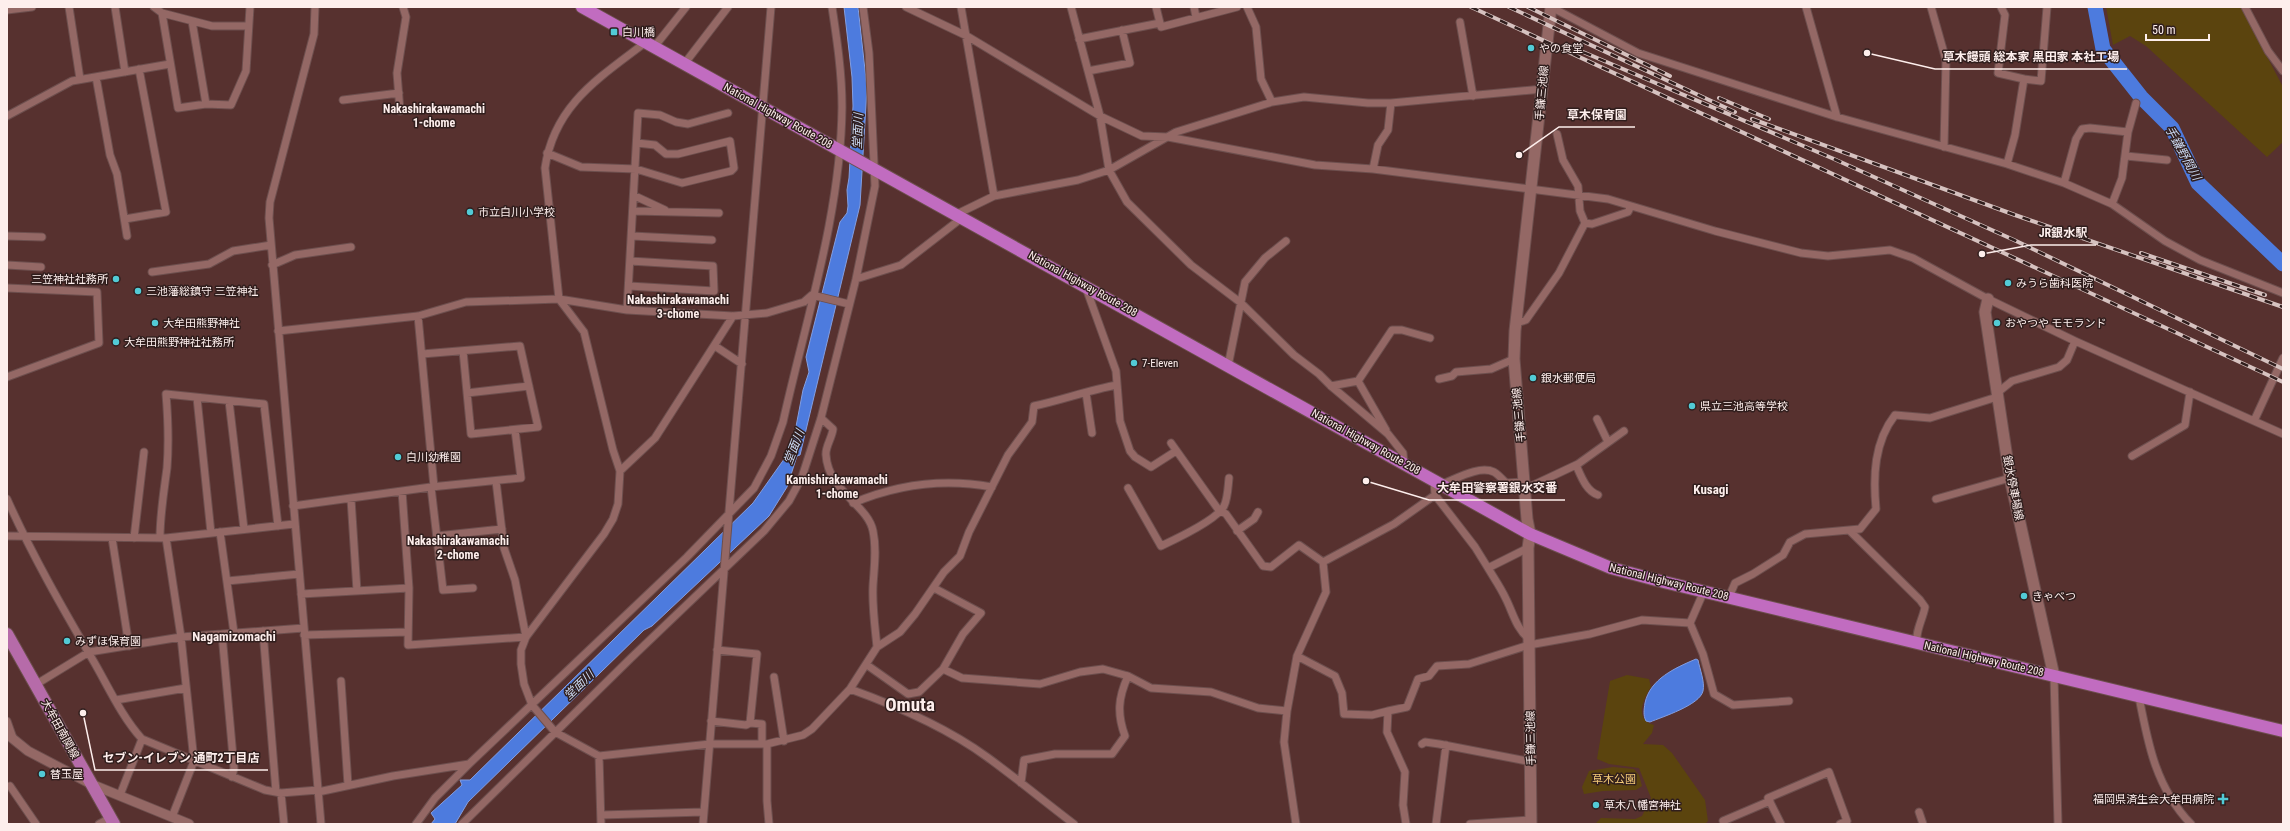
<svg xmlns="http://www.w3.org/2000/svg" width="2290" height="831" viewBox="0 0 2290 831" font-family="'Roboto Condensed','Noto Sans JP',sans-serif">
  <style>
    .green { fill: #5b440e }
    .water { fill: #4d7bde; stroke: #829ee2 }
    .lines { fill: none; stroke-linecap: round; stroke-linejoin: round }
    .river { stroke: #4d7bde; stroke-width: 15 }
    .minor-casing { stroke: #6d4f4e; stroke-width: 9 }
    .tertiary-casing { stroke: #6d4f4e; stroke-width: 11 }
    .secondary-casing { stroke: #6d4f4e; stroke-width: 13 }
    .primary-casing { stroke: #6d4f4e; stroke-width: 14 }
    .trunk-casing { stroke: #6d4f4e; stroke-width: 14 }
    .minor { stroke: #946865; stroke-width: 7 }
    .tertiary { stroke: #946865; stroke-width: 9 }
    .secondary { stroke: #946865; stroke-width: 11 }
    .primary { stroke: #b66ba9; stroke-width: 12 }
    .trunk { stroke: #c16cc0; stroke-width: 12 }
    .rail-casing { stroke: #d6c2c0; stroke-width: 4 }
    .rail { stroke: #301e1d; stroke-width: 2.5; stroke-dasharray: 8; stroke-linecap: butt }
    .poi-dot { fill: #52cbd6; stroke: #301e1d; stroke-width: 1.5 }
    .labels { text-anchor: middle; dominant-baseline: central; stroke-width: 3; stroke-linejoin: round; paint-order: stroke }
    .poi-label { font-size: 11px; fill: #fdeeec; stroke: #301e1d; text-anchor: start }
    .street-label { font-size: 11px; fill: #fdeeec; stroke: #301e1d }
    .park-label { font-size: 11px; fill: #f7cd79; stroke: #301e1d }
    .neighbourhood-label { font-size: 12px; font-weight: bold; fill: #fdeeec; stroke: #301e1d }
    .water-label { font-size: 12px; font-style: italic; fill: #cad8f1; stroke: #301e1d }
    .quarter-label { font-size: 13px; font-weight: bold; fill: #fdeeec; stroke: #301e1d }
    .town-label { font-size: 19px; font-weight: bold; fill: #fdeeec; stroke: #301e1d }
    .leader { fill: none; stroke: #fdeeec; stroke-width: 1.5 }
    .callout-dot { fill: #fdeeec; stroke: #301e1d; stroke-width: 1.5 }
    .callout-label { font-size: 12px; text-anchor: middle; font-weight: bold; fill: #fdeeec; stroke: #301e1d; stroke-width: 3; stroke-linejoin: round; paint-order: stroke }
  </style>
  <rect width="100%" height="100%" fill="#57312f"/>
  <!-- green -->
  <path class="green" d="M2106,7h135l42,80v55l-16,15 -121,-111 -16,-10 -17,9z
    M1627,675l22,4 2,8c-8,12 -17,33 3,38l-2,8 -9,11 20,1 9,8 33,47 3,21 -3,3h-110l6,-6 34,1 7,-3 9,-18 -12,-30 -30,-4 -12,-5 13,-78z
    M1613,767l21,2 5,6 3,11 -6,4 -33,1 -19,3 -2,-7 7,-16z"/>
  <!-- water -->
  <path class="water" d="M844,7h14l9,81 -7,117 -60,250 -3,1 -10,31 -18,29 -117,110 -8,4 -176,172 -13,22h-24l4,-5 -4,-6 31,-28 -2,-5h10l283,-277 34,-48 7,-18 9,-47 6,-18 -3,-15 34,-135 7,-9 1,-7 -1,-16 2,-12 4,-72 -1,-29z
    M1696,659l2,1c2,10 7,22 5,31 -3,14 -41,26 -53,31l-4,-1c-3,-6 -2,-11 -1,-18 5,-24 30,-35 51,-44z"/>
  <g class="lines">
    <!-- river -->
    <path class="river" d="M2095,7l8,42 38,48 31,31 26,55 85,81"/>
    <defs>
      <path id="minor" d="M69,7l11,72
        M115,7l10,65
        M154,7l8,6 16,95 28,-4 25,1 15,-34 4,-64
        M315,7l-1,27 -44,168 -1,16 52,606
        M906,7l61,29 133,80 42,20 26,1 147,28 58,4 235,30 107,32 86,22 27,3 62,-6 23,8 75,41 87,42 208,93
        M961,7l33,189
        M1071,7l29,109 9,54 18,32 64,63 50,38 53,52 25,19 12,12 57,48 15,19 1,11
        M1156,7l5,20 76,-20
        M1194,7l2,10
        M1247,7l9,20 5,52 11,23
        M1551,7l87,46 199,64 170,47 57,19 48,21 53,37 35,19 83,33
        M1806,7l31,110
        M1931,7l15,53 -2,87
        M2001,7l4,8 -7,58 26,6
        M2245,7l23,44 15,20
        M7,10l25,-3
        M162,13l50,13h35
        M192,21l14,83
        M1460,22l13,74
        M1079,39l81,-16
        M646,42c-47,36 -92,63 -101,126l14,131 25,33 29,118 7,21 -2,33 -5,15 -9,15 -78,103 -5,13v14l3,20 8,21 23,27 44,24 111,-12h57l36,-9 9,-6 38,-40 27,-42 23,-15 15,-18 29,-42 16,-16 9,-24 39,-77 24,-33 2,-16c28,-6 55,-16 83,-21
        M655,46l31,-39
        M685,63l43,-56
        M1088,71l42,-8 -8,-33
        M96,77l14,78 7,19 10,62
        M343,100l56,-7
        M400,111l-3,-38 9,-56 -3,-10
        M7,116l65,-35 98,-17
        M1557,134l6,26 15,26 2,25 5,12 7,1 36,-12 3,-6
        M547,153l34,14 55,2 46,14 49,-12 3,-3 -4,-27 -52,13h-12l-11,-9 -18,-2
        M2126,156l41,4
        M2007,164l8,-29 9,-56 17,2 6,-74
        M1373,169l5,-24 10,-15 3,-27
        M2064,183l12,-44 6,-10 8,-1 38,4
        M635,196l30,14
        M2112,204l10,-26 6,-46 8,-29
        M634,211l85,2
        M957,214l37,-18 84,-16 31,-10 67,-38 96,-30 32,-5 64,6h23l152,-14
        M125,219l41,-7 -27,-143
        M7,236l35,1
        M632,236l80,4
        M7,265l34,2
        M272,265l23,-10 56,-8
        M152,272l57,-8 24,-13 38,-6
        M856,279l45,-14 62,-48
        M629,286l85,5 -1,-25 -83,-5
        M7,288l90,4 2,51 -92,34
        M1086,288l30,83 4,50 10,30 5,6 16,10 25,-16
        M812,295l37,9
        M627,310l11,-197 22,2 16,7 12,2 40,-11
        M418,316l16,171
        M1516,323l10,-3 33,-47 26,-50
        M278,331l140,-15 48,-14 93,-3 68,11 106,6 34,-3 37,-11 8,-7
        M715,346l27,18
        M422,354l98,-8 18,81 -67,7 -8,-83
        M1228,366l17,-84 20,-24 21,-17
        M1439,379l13,-3 4,-4 35,-3 23,-10
        M1358,381l28,49
        M1331,386l27,-5 34,-51h10l28,8
        M467,393l62,-7
        M1086,393l6,40
        M1997,393l15,-12 47,-14 8,-7 8,-19
        M197,398l14,135
        M229,401l15,128
        M821,418l12,11c-1,9 -8,18 -7,26 2,36 42,50 47,76 4,19 1,37 0,55 -1,20 2,41 4,61
        M1597,419l11,23
        M2254,421l29,-63
        M1171,443l47,66 8,5 37,52 8,1 28,-22 24,17 3,30 -29,64 -10,55 -3,31 12,82
        M2132,456l53,-31 5,-33
        M1576,465c5,11 10,26 22,30
        M620,471l35,-33 78,-122
        M1434,480l1,15 40,52 13,21 40,-20
        M496,481l8,67 11,32 11,57
        M1442,484c14,-5 37,-19 52,-12 5,3 9,8 12,11l18,-1
        M431,487l12,103 30,-2
        M1128,488l33,58c15,-7 56,-26 63,-40 4,-8 4,-20 5,-28
        M1525,489l53,-25 46,-33
        M402,491l7,97 -1,57 118,-8
        M7,499c25,56 56,110 87,163 15,26 28,55 48,77l123,51 16,3 37,-3
        M351,499l6,92
        M1936,499l74,-21
        M853,503c45,-19 91,-25 139,-16
        M293,506l138,-19 90,-9 -6,-48
        M1237,531l17,-12 4,-7
        M1850,531l70,69 5,7c-2,12 -10,24 -8,36
        M220,532l14,101
        M7,536l159,2 128,-14
        M437,536l65,-7
        M112,538l17,108
        M134,538l10,-86
        M160,538c0,-24 4,-47 7,-70 2,-25 1,-50 -1,-74l98,10 14,122
        M166,538l15,99 13,124 -22,56
        M1323,562l71,-38 41,-29
        M1488,568c6,10 13,20 18,31 7,14 10,29 23,40
        M227,581l72,-7
        M934,588l47,25 -18,21 -20,35
        M301,594l108,-6
        M1729,597l6,-14 18,-9 30,-19 7,-13 15,-8 55,-5 16,-20c-3,-33 -2,-67 19,-94l35,3 67,-21
        M1690,623l14,-32
        M263,631l13,161
        M222,634l12,134 -2,9
        M304,635l104,-3
        M717,650l40,4 -7,69 12,1v20
        M1297,656l38,20 7,17 2,21 28,1 16,-4 -1,21 18,40 -2,33 3,19
        M867,665l41,29 11,-2 24,-23 19,9 78,6 40,-12 23,-3 25,7 23,12 60,4 47,16 29,3
        M2054,676l4,148
        M774,677l10,64
        M341,681l7,104
        M35,685l54,-33 92,-15 123,-9
        M850,689c47,17 96,38 137,68 29,21 58,45 87,67
        M2139,697c9,47 17,91 52,127
        M116,700l70,-12
        M1388,711l19,-4 11,-28 11,-3 8,-10 32,-2 60,-19 61,-11 52,-14 48,3 13,31 11,40 19,11 56,-4
        M7,721l6,17
        M711,721l35,4 4,-2
        M767,744v57l2,23
        M1422,744l3,-2 14,2 93,18
        M599,756l2,68
        M1021,783l3,-23 31,-6h57l13,-18c-8,-22 -7,-38 3,-60
        M10,786l26,38
        M318,792l75,-16 76,-12
        M281,793l3,31
        M120,795l22,-56
        M1919,812l4,12
        M601,815l102,-3
        M1723,821l47,-20
        M99,824l11,-6
        M416,824l19,-26 34,-34 218,-207 67,-69 17,-32 12,-34c23,-103 58,-209 59,-315 0,-34 -5,-67 -10,-100
        M462,824l169,-166 133,-127 25,-30 13,-24 19,-59 35,-139 19,-93 -6,-133 -6,-46
        M703,824l68,-817
        M1436,824l10,-79
        M1470,824l61,-4
        M1781,824l-13,-26 61,-26 18,49 -7,3"/>
      <path id="tertiary" d="M7,734l21,17 63,33 98,40"/>
      <path id="secondary" d="M1988,299l-3,13 25,166 44,198
        M1531,824l-3,-276 2,-14 -3,-15 -13,-160 1,-28 36,-324"/>
      <path id="primary" d="M7,634l107,190"/>
      <path id="trunk" d="M582,7l948,527 81,34 53,14 619,149"/>
    </defs>
    <!-- minor casing -->
    <use href="#minor" class="minor-casing"/>
    <!-- tertiary casing -->
    <use href="#tertiary" class="tertiary-casing"/>
    <!-- secondary casing -->
    <use href="#secondary" class="secondary-casing"/>
    <!-- primary casing -->
    <use href="#primary" class="primary-casing"/>
    <!-- trunk casing -->
    <use href="#trunk" class="trunk-casing"/>
    <!-- minor -->
    <use href="#minor" class="minor"/>
    <!-- tertiary -->
    <use href="#tertiary" class="tertiary"/>
    <!-- secondary -->
    <use href="#secondary" class="secondary"/>
    <!-- primary -->
    <use href="#primary" class="primary"/>
    <!-- trunk -->
    <use href="#trunk" class="trunk"/>
    <defs>
      <path id="rail" d="M1471,7l812,375
        M1509,7l226,105
        M1528,7l142,69
        M1569,46l265,113 180,81 269,129
        M1719,98l50,21
        M1752,119l263,96 268,92
        M2141,253l124,42"/>
    </defs>
    <!-- rail casing -->
    <use href="#rail" class="rail-casing"/>
    <!-- rail -->
    <use href="#rail" class="rail"/>
  </g>
  <!-- markers -->
  <g class="poi-dot">
    <rect x="610" y="28" width="8" height="8" rx="2"/>
    <circle cx="1531" cy="48" r="4"/>
    <circle cx="470" cy="212" r="4"/>
    <circle cx="116" cy="279" r="4"/>
    <circle cx="2008" cy="283" r="4"/>
    <circle cx="138" cy="291" r="4"/>
    <circle cx="155" cy="323" r="4"/>
    <circle cx="1997" cy="323" r="4"/>
    <circle cx="116" cy="342" r="4"/>
    <circle cx="1134" cy="363" r="4"/>
    <circle cx="1533" cy="378" r="4"/>
    <circle cx="1692" cy="406" r="4"/>
    <circle cx="398" cy="457" r="4"/>
    <circle cx="2024" cy="596" r="4"/>
    <circle cx="67" cy="641" r="4"/>
    <circle cx="42" cy="774" r="4"/>
    <path d="M2221 793h4v4h4v4h-4v4h-4v-4h-4v-4h4z"/>
    <circle cx="1596" cy="805" r="4"/>
  </g>
  <g class="labels">
    <!-- poi labels -->
    <g class="poi-label">
      <text x="622" y="32">白川橋</text>
      <text x="1539" y="48">やの食堂</text>
      <text x="478" y="212">市立白川小学校</text>
      <text x="108" y="279" text-anchor="end">三笠神社社務所</text>
      <text x="2016" y="283">みうら歯科医院</text>
      <text x="146" y="291">三池藩総鎮守 三笠神社</text>
      <text x="163" y="323">大牟田熊野神社</text>
      <text x="2005" y="323">おやつや モモランド</text>
      <text x="124" y="342">大牟田熊野神社社務所</text>
      <text x="1142" y="363">7-Eleven</text>
      <text x="1541" y="378">銀水郵便局</text>
      <text x="1700" y="406">県立三池高等学校</text>
      <text x="406" y="457">白川幼稚園</text>
      <text x="2032" y="596">きゃべつ</text>
      <text x="75" y="641">みずほ保育園</text>
      <text x="50" y="774">替玉屋</text>
      <text x="2214" y="799" text-anchor="end">福岡県済生会大牟田病院</text>
      <text x="1604" y="805">草木八幡宮神社</text>
    </g>
    <!-- street labels -->
    <g class="street-label">
      <text transform="translate(1542 93) rotate(-85)">手鎌三池線</text>
      <text transform="translate(778 116) rotate(29)">National Highway Route 208</text>
      <text transform="translate(1083 284) rotate(29)">National Highway Route 208</text>
      <text transform="translate(1519 415) rotate(-95)">手鎌三池線</text>
      <text transform="translate(1366 442) rotate(29)">National Highway Route 208</text>
      <text transform="translate(2013 488) rotate(79)">銀水停車場線</text>
      <text transform="translate(1669 582) rotate(14)">National Highway Route 208</text>
      <text transform="translate(1984 659) rotate(13)">National Highway Route 208</text>
      <text transform="translate(60 729) rotate(61)">大牟田南関線</text>
      <text transform="translate(1531 738) rotate(-91)">手鎌三池線</text>
    </g>
    <!-- park labels -->
    <g class="park-label">
      <text x="1614" y="779">草木公園</text>
    </g>
    <!-- neighbourhood labels -->
    <g class="neighbourhood-label">
      <text x="434" y="109">Nakashirakawamachi<tspan x="434" dy="14">1-chome</tspan></text>
      <text x="678" y="300">Nakashirakawamachi<tspan x="678" dy="14">3-chome</tspan></text>
      <text x="837" y="480">Kamishirakawamachi<tspan x="837" dy="14">1-chome</tspan></text>
      <text x="458" y="541">Nakashirakawamachi<tspan x="458" dy="14">2-chome</tspan></text>
    </g>
    <!-- water labels -->
    <g class="water-label">
      <text transform="translate(858 131) rotate(-88)">堂面川</text>
      <text transform="translate(2183 153) rotate(61)">手鎌野間川</text>
      <text transform="translate(794 447) rotate(-69)">堂面川</text>
      <text transform="translate(579 685) rotate(-44)">堂面川</text>
    </g>
    <!-- quarter labels -->
    <g class="quarter-label">
      <text x="1711" y="489">Kusagi</text>
      <text x="234" y="636">Nagamizomachi</text>
    </g>
    <!-- town labels -->
    <g class="town-label">
      <text x="910" y="704">Omuta</text>
    </g>
  </g>
  <!-- callouts -->
  <path class="leader" d="M1867 53L1935 69H2127M1519 155L1559 127H1635M1982 254L2031 245H2096M1366 481L1429 500H1565M83 713L95 770H268"/>
  <g class="callout-dot">
    <circle cx="1867" cy="53" r="4"/>
    <circle cx="1519" cy="155" r="4"/>
    <circle cx="1982" cy="254" r="4"/>
    <circle cx="1366" cy="481" r="4"/>
    <circle cx="83" cy="713" r="4"/>
  </g>
  <g class="callout-label">
    <text x="2031" y="61">草木饅頭 総本家 黒田家 本社工場</text>
    <text x="1597" y="119">草木保育園</text>
    <text x="2063" y="237">JR銀水駅</text>
    <text x="1497" y="492">大牟田警察署銀水交番</text>
    <text x="181" y="762">セブン-イレブン 通町2丁目店</text>
  </g>
  <!-- border -->
  <rect width="2290" height="831" fill="none" stroke="#fdeeec" stroke-width="16"/>
  <!-- scale -->
  <path d="M2146 34v6h63v-6" fill="none" stroke="#fdeeec" stroke-width="2"/>
  <text x="2152" y="34" font-size="12" fill="#fdeeec" stroke="#301e1d" stroke-width="3" paint-order="stroke">50 m</text>
</svg>
